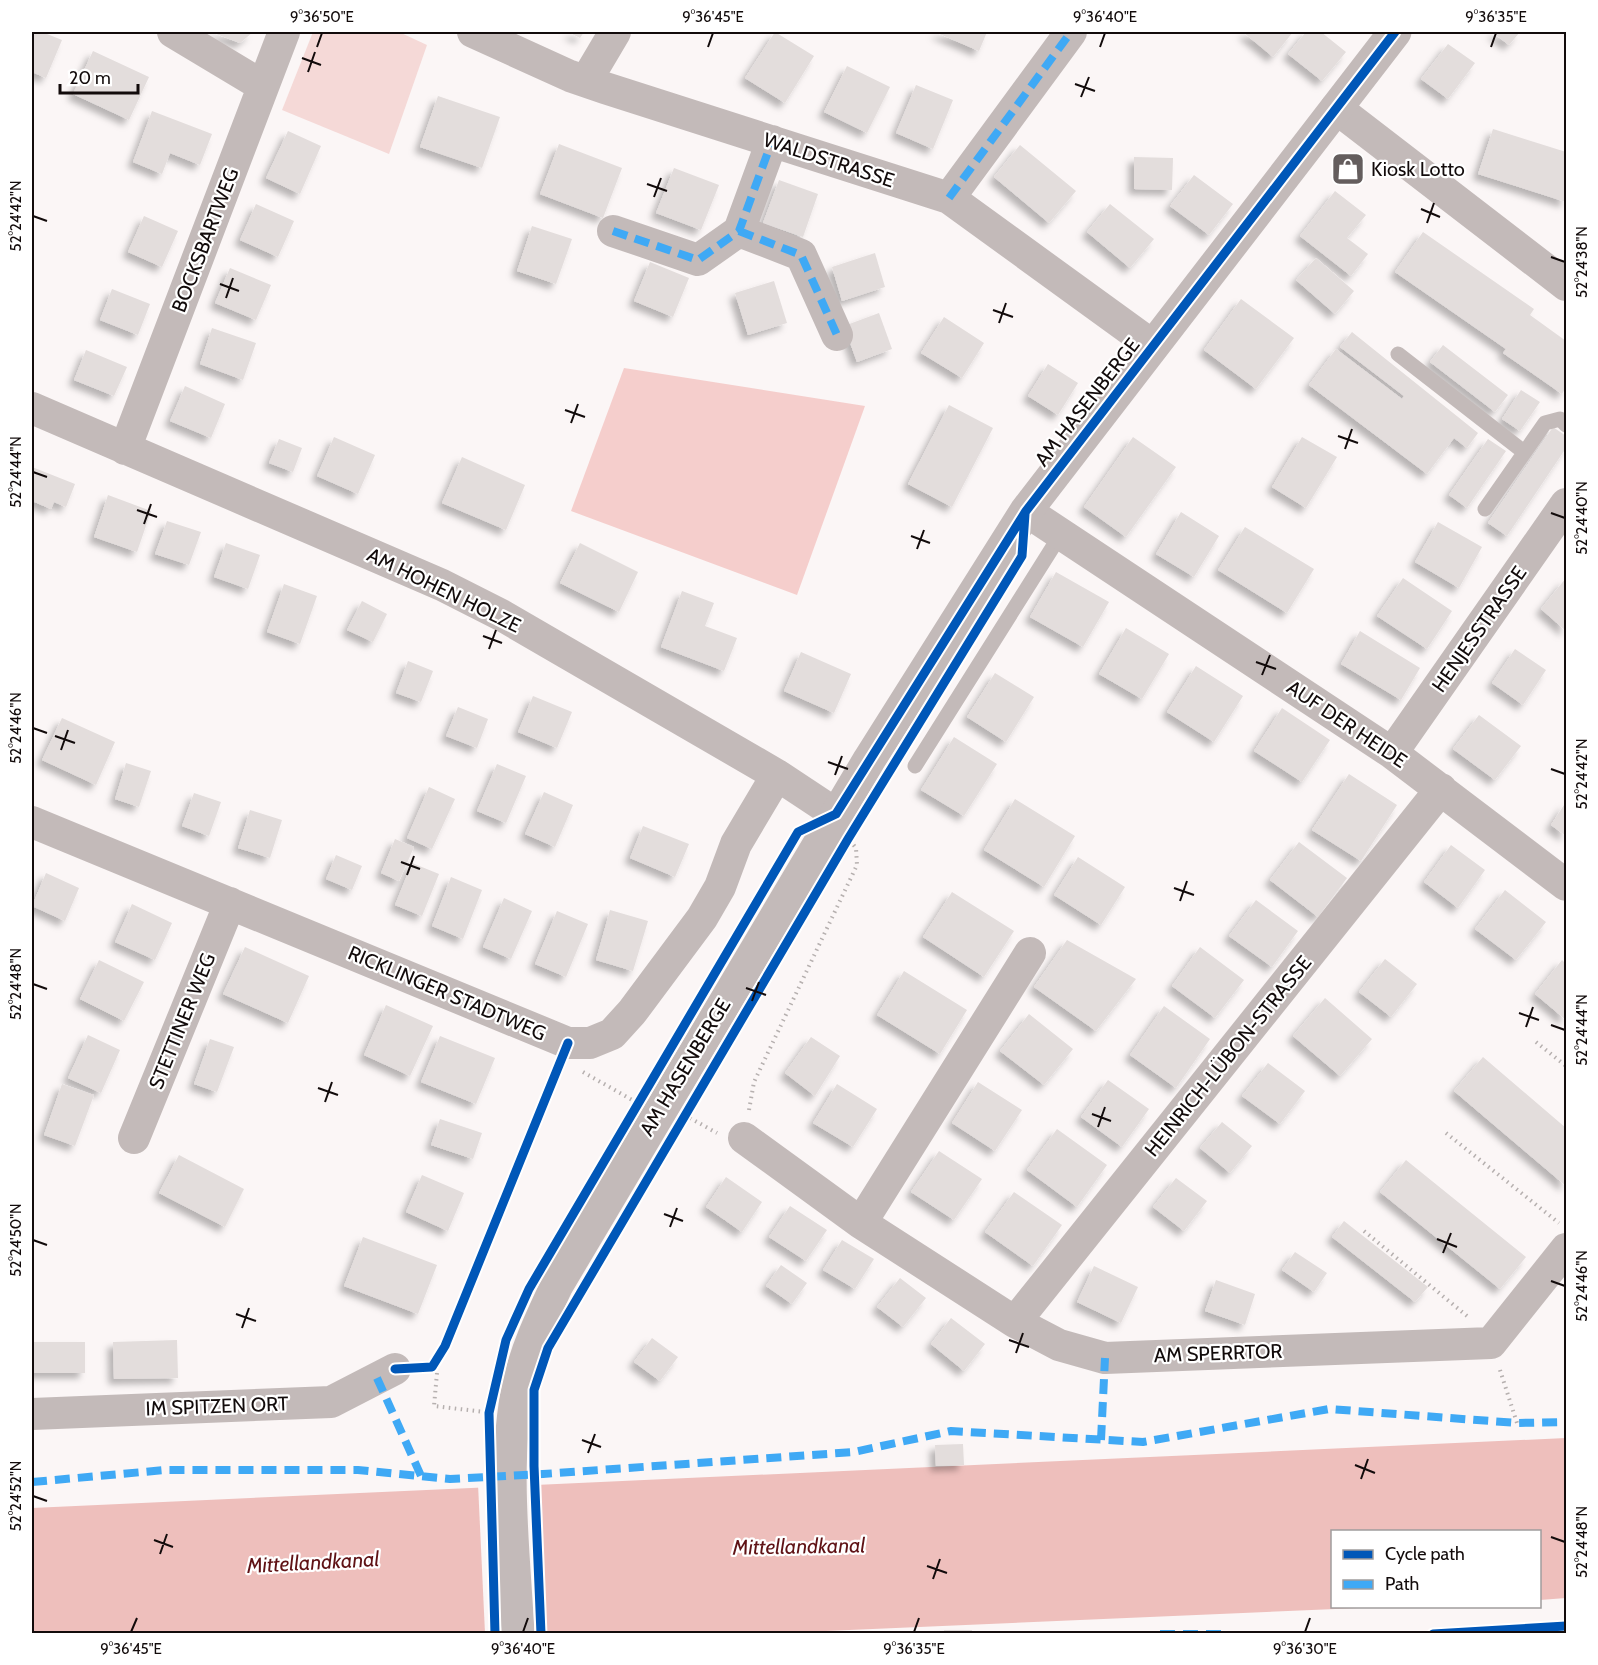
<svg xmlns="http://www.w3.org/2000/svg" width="1598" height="1665" viewBox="0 0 1598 1665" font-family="Cabin,sans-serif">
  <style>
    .green { fill: #f5d9d7 }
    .forest { fill: #f5cecc }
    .water { fill: #eebfbc }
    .pier { fill: #fbf6f6 }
    .building { fill: #e3dddc; filter: url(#shadow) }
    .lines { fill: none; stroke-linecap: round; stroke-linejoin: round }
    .path { stroke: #b6b0af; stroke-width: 4; stroke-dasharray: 1.5 4.5; stroke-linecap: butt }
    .service { stroke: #c3bab9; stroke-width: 15 }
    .minor { stroke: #c3bab9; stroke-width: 32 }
    .tertiary { stroke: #c3bab9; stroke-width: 33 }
    .quiet { stroke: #3fa9f5; stroke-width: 8; stroke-dasharray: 15 8; stroke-linecap: butt }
    .cycleway-casing { stroke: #fff; stroke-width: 13 }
    .cycleway { stroke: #0057b8; stroke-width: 9 }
    .ticks { fill: none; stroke: #120b0b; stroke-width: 2 }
    .labels { text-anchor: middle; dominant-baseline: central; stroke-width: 4.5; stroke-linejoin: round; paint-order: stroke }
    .street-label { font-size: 20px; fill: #120b0b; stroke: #fff }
    .poi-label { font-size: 20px; fill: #120b0b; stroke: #fff; text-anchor: start }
    .water-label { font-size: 21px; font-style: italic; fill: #5f1215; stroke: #fff }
    .neatline { fill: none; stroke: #120b0b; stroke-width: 2 }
    .ticks-label { font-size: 15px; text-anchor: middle; fill: #120b0b }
  </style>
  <defs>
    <filter id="shadow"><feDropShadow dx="-5.5" dy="5.5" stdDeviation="3" flood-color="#0004"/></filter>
  </defs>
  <rect width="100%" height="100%" fill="#fbf6f6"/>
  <!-- green -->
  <path class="green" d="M313,32h86l28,13 -38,109 -107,-44z"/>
  <!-- forest -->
  <path class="forest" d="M624,368l241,38 -68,189 -226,-84z"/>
  <!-- water -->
  <path class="water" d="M1566,1438v160l-26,2v-68h-208v74l51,1 -628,27 -723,-1v-125z"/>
  <!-- pier -->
  <path class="pier" d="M539,1481l7,152h-61l-7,-149z"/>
  <!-- building -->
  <path class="building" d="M32,32h10l20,8 -16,38 -14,-6z
    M211,32h42l-13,11z
    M568,32h16l-4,6z
    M775,32l39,24 -29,47 -40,-25z
    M935,32h52l-8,19z
    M1243,32h50l-20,25z
    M1306,32h15l25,20 -24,29 -34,-27z
    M1492,32h28l-11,13z
    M1448,44l27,19 -27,36 -27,-20z
    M93,51l56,26 -20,43 -56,-26z
    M847,66l43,21 -23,46 -43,-21z
    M916,85l37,15 -20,49 -37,-16z
    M438,96l62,21 -18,51 -62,-21z
    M152,111l60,23 -12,31 -30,-12 -8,21 -29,-12z
    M1493,129l73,23v50l-88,-28z
    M288,131l33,15 -21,48 -34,-16z
    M559,144l63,24 -19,50 -63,-24z
    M1020,145l56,46 -27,32 -55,-46z
    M1134,157l39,1 -1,32 -38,-1z
    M674,168l45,17 -18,45 -45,-17z
    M1194,175l39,29 -24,31 -39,-29z
    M779,180l39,14 -15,43 -40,-14z
    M1335,191l31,24 -19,23 21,16 -17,22 -51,-40z
    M256,204l38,17 -16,36 -38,-17z
    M1110,204l44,35 -24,29 -43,-36z
    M144,216l34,15 -16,36 -34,-15z
    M532,226l40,13 -16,45 -39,-13z
    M1423,232l111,77 -4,6 36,26v46l-4,7 -59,-41 3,-4 -111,-77z
    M875,253l10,34 -43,14 -10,-34z
    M1316,258l38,33 -19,23 -39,-34z
    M650,262l39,16 -16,39 -39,-16z
    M230,268l41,17 -15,35 -41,-17z
    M774,281l13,42 -39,12 -13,-42z
    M112,289l38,15 -12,31 -38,-15z
    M1241,299l53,39 -38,51 -52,-39z
    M879,313l13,36 -35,13 -13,-36z
    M944,317l40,26 -22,35 -41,-25z
    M212,328l44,15 -13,37 -43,-16z
    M1352,332l126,101 -11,15 -13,-10 -27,36 -118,-89 27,-36 66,50 2,-3 -64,-49z
    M1443,345l65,50 -13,17 -65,-50z
    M86,350l41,17 -13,29 -40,-16z
    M1048,364l30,19 -20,32 -30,-19z
    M185,386l40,18 -14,34 -41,-17z
    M1521,390l19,12 -20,29 -18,-12z
    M949,405l44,23 -41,79 -44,-23z
    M1553,427l13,9v12l-59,88 -19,-13z
    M334,437l41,18 -17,39 -41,-18z
    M1133,437l43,30 -50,70 -42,-30z
    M1302,437l35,20 -31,51 -34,-21z
    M279,439l23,9 -9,24 -24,-9z
    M1488,439l18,12 -39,57 -18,-13z
    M462,457l63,28 -19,45 -64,-27z
    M32,467l43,17 -9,23 -12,-5 -3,7 -19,-8z
    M108,495l43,16 -14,41 -43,-15z
    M1181,512l38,24 -25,41 -38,-23z
    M167,521l34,11 -12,33 -34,-11z
    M1438,522l44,25 -23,41 -44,-26z
    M1245,527l69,42 -27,44 -69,-43z
    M226,543l34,12 -12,34 -34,-12z
    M580,543l58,29 -19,40 -59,-29z
    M1056,572l53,30 -26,45 -53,-30z
    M1403,578l49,33 -25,38 -50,-33z
    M1566,578v53l-25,-22z
    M284,584l33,12 -17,48 -33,-12z
    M682,591l32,12 -9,23 32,12 -13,33 -63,-24z
    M362,601l25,13 -14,28 -26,-12z
    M1126,628l43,26 -27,45 -43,-25z
    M1360,631l60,37 -19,32 -60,-36z
    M1515,649l31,21 -23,35 -31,-22z
    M801,652l50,22 -17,39 -50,-22z
    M408,661l25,10 -12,31 -25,-9z
    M1196,666l47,30 -29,46 -47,-30z
    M995,673l39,24 -28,45 -39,-25z
    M533,696l39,16 -15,36 -39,-16z
    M458,707l30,12 -11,29 -31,-12z
    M1282,708l48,32 -28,42 -48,-31z
    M1479,715l42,31 -26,34 -42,-31z
    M62,718l53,24 -19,43 -54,-25z
    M954,737l43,27 -33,52 -43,-26z
    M126,763l25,8 -12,36 -24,-8z
    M497,764l29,12 -20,47 -29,-12z
    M1349,774l48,31 -36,56 -49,-31z
    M429,787l26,12 -23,50 -25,-11z
    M544,792l29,13 -18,42 -30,-13z
    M194,793l27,9 -12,34 -27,-10z
    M1015,799l60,37 -31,51 -60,-37z
    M1566,802v34l-15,-11z
    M250,810l32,10 -12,38 -32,-10z
    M643,826l46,18 -14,33 -45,-19z
    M395,839l19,8 -15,34 -18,-8z
    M1299,842l48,36 -29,39 -48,-37z
    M1451,845l34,25 -27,38 -34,-26z
    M336,855l26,11 -10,24 -26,-11z
    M1078,857l47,30 -24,38 -47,-30z
    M412,863l27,11 -17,42 -27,-11z
    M46,873l33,15 -14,33 -33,-15z
    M451,877l31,13 -19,49 -31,-13z
    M1505,890l41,32 -30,38 -41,-31z
    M952,892l62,39 -30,46 -61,-40z
    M504,898l28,13 -21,48 -28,-12z
    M1256,900l42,31 -26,36 -43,-31z
    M132,904l40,19 -17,37 -40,-18z
    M610,910l38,11 -15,50 -37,-11z
    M557,911l31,13 -22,53 -31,-13z
    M1067,940l69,39 -40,52 -62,-44z
    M245,947l64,29 -21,47 -65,-29z
    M1200,947l44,33 -29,38 -43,-32z
    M1385,959l32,25 -26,33 -32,-25z
    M99,960l45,22 -20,39 -44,-22z
    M1562,960l4,4v56l-31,-26z
    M904,971l63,39 -27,44 -63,-39z
    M1325,998l47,41 -32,37 -47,-40z
    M386,1005l47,21 -23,50 -46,-21z
    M1164,1006l46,33 -34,49 -46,-33z
    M1029,1014l44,35 -29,36 -44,-34z
    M88,1035l32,15 -19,43 -33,-15z
    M440,1036l55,22 -19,46 -55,-22z
    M811,1037l29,19 -25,40 -30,-23z
    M210,1039l24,8 -17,45 -23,-8z
    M1483,1057l83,71v58l-112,-95z
    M1268,1063l37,28 -25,33 -38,-28z
    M1108,1080l41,29 -27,38 -41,-30z
    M978,1082l44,28 -27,41 -43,-28z
    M62,1084l32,11 -19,51 -31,-11z
    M837,1084l40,25 -24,38 -40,-24z
    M440,1119l42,14 -9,26 -42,-14z
    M1222,1122l30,24 -22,27 -30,-25z
    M1057,1129l50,36 -30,42 -50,-37z
    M939,1151l43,28 -28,41 -43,-28z
    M179,1155l65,34 -19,38 -66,-34z
    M1406,1160l120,97 -26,32 -120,-97z
    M422,1175l42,18 -16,38 -42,-19z
    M726,1177l36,25 -20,30 -36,-25z
    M1176,1178l31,23 -23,30 -31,-24z
    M1014,1192l48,33 -29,41 -48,-34z
    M790,1206l37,24 -21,31 -37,-24z
    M1344,1221l84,66 -13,15 -83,-65z
    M363,1237l74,28 -19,49 -74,-28z
    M842,1240l32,19 -19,30 -32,-19z
    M1295,1252l32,21 -13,19 -32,-22z
    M781,1265l26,18 -15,21 -26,-18z
    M1094,1266l44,21 -17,36 -44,-21z
    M900,1278l26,20 -23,29 -26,-20z
    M1216,1280l39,14 -10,31 -40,-14z
    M951,1318l34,26 -21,27 -33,-27z
    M652,1338l26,19 -18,24 -26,-19z
    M177,1340l1,38 -64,1 -1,-37z
    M33,1342h52v31h-52z
    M963,1444l1,21 -28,1 -1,-21z
    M944,1630h28v4h-28z"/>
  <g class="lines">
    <!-- path -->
    <path class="path" d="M1536,1042l30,24
      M583,1072l51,29
      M749,1110l5,-28 103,-217 -1,-17 -4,-5
      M690,1118l27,15
      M1446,1133l113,90
      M1364,1231l103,85
      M1500,1370l17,53
      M437,1373l-3,33 51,6"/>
    <!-- service -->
    <path class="service" d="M1398,354l126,98
      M1485,509l60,-86 15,-4 6,6
      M915,766l146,-232"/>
    <!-- minor -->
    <path class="minor" d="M173,32l90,54
      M473,32l97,44 35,12 344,110 204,148
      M586,81l29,-49
      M1336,108l230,177
      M949,198l122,-166
      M613,231l85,29 41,-29 33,-90
      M739,231l62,24 36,80
      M32,408l410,177 61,31 274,159 59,39
      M125,449l159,-417
      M1026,511l366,242 174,132
      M1392,753l174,-249
      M32,822l536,221h22l22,-9 20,-22 70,-94 18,-31 16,-43 41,-69
      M134,1138l96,-235
      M744,1138l117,85 154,99 44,23 46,13 386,-15 75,-94
      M861,1223l169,-270
      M1015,1322l426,-533
      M32,1414l299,-12 64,-33"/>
    <!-- tertiary -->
    <path class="tertiary" d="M518,1634c-4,-81 -16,-172 1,-251 8,-35 23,-66 38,-98l312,-525 157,-249 369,-479"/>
    <!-- quiet -->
    <path class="quiet" d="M949,198l122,-166
      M613,231l85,29 41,-29 33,-90
      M739,231l62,24 36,80
      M377,1378l45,100
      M1101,1440l4,-82
      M32,1482l133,-12h193l92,9 93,-5 311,-22 97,-21 192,11 186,-33 188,14 49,-1
      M1160,1634h64"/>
    <defs>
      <path id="cycleway" d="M395,1369l37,-2 13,-21 123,-303
        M495,1634l-6,-221 17,-73 23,-51 269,-457 38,-18 190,-303 369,-479
        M541,1634l-7,-168v-76l14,-42 300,-509 174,-283 3,-42
        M1433,1634l133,-8"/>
    </defs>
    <!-- cycleway casing -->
    <use href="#cycleway" class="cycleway-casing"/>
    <!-- cycleway -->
    <use href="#cycleway" class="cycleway"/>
  </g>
  <!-- ticks -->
  <path class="ticks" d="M317,47l5,-14M708,47l5,-14M1100,47l5,-14M1491,47l5,-14M302,58l19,7M308,72l7,-20M1075,84l20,7M1081,97l8,-20M647,184l20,7M654,197l7,-19M1421,209l19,8M33,216l14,5M1427,223l7,-20M1551,257l14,5M220,284l19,7M226,298l7,-20M993,310l20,7M999,323l7,-20M565,410l20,7M571,423l7,-19M1338,436l20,7M1345,449l7,-20M33,472l14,5M137,510l20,7M1551,513l14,5M144,524l7,-20M911,536l19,7M917,549l7,-19M483,636l19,7M489,649l7,-19M1256,662l20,7M1262,675l8,-20M33,728l14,5M55,736l20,7M61,750l7,-20M828,762l20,7M1551,769l14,5M835,775l7,-19M401,862l19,7M407,875l7,-19M1174,888l20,7M1180,901l7,-20M33,984l14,5M746,988l20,7M752,1001l7,-19M1519,1013l20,7M1551,1025l14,5M1526,1027l7,-20M318,1088l20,7M325,1102l7,-20M1092,1114l19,7M1098,1127l7,-20M664,1214l19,7M670,1227l7,-19M1437,1239l20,8M33,1240l14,5M1443,1253l8,-20M1551,1281l14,5M236,1314l20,7M242,1328l7,-20M1009,1340l20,7M1016,1353l7,-20M582,1440l19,7M588,1453l7,-19M1355,1465l20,8M1361,1479l7,-20M33,1496l14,5M1551,1537l14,5M154,1540l19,7M160,1554l7,-20M927,1566l20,7M933,1579l7,-20M131,1632l6,-14M523,1632l5,-14M914,1632l5,-14M1305,1632l5,-14"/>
  <!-- icons -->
  <defs>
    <symbol id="shop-square" viewBox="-11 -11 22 22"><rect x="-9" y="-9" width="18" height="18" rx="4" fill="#645d5d" stroke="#fff"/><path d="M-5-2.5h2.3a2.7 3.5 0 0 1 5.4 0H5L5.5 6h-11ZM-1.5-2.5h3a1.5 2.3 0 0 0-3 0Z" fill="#fff"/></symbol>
  </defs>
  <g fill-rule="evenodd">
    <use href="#shop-square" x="1329" y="150" width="38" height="38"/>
  </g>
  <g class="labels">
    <!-- street labels -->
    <g class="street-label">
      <text transform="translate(829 160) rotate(18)">WALDSTRASSE</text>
      <text transform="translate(205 240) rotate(-69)">BOCKSBARTWEG</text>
      <text transform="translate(1087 402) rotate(-52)">AM HASENBERGE</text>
      <text transform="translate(444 590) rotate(26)">AM HOHEN HOLZE</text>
      <text transform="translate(1479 629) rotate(-55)">HENJESSTRASSE</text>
      <text transform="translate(1347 724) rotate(34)">AUF DER HEIDE</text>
      <text transform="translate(447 993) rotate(23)">RICKLINGER STADTWEG</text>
      <text transform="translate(182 1021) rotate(-68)">STETTINER WEG</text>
      <text transform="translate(1228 1056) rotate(-51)">HEINRICH-LÜBON-STRASSE</text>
      <text transform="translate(685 1067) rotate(-59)">AM HASENBERGE</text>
      <text transform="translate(1218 1353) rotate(-2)">AM SPERRTOR</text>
      <text transform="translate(217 1406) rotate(-2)">IM SPITZEN ORT</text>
    </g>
    <!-- poi labels -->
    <g class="poi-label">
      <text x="1371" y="169">Kiosk Lotto</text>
    </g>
    <!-- water labels -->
    <g class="water-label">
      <text transform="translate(799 1546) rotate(-1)">Mittellandkanal</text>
      <text transform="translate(313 1562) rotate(-3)">Mittellandkanal</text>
    </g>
  </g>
  <!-- border -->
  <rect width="1598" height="1665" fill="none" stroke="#ffffff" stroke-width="66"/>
  <!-- legend -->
  <rect x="1331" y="1530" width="210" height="78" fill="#ffffff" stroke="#a09d9d" stroke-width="1.5"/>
  <rect x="1343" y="1550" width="30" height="9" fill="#0057b8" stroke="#a09d9d" stroke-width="1.5"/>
  <text x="1385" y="1560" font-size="18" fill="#120b0b">Cycle path</text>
  <rect x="1343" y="1580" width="30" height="9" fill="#3fa9f5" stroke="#a09d9d" stroke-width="1.5"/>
  <text x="1385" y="1590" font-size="18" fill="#120b0b">Path</text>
  <!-- scale -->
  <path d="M60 84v9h78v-9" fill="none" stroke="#120b0b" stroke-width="3"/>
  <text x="69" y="84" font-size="18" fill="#120b0b" stroke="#ffffff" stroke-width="4.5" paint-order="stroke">20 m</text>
  <rect x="33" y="33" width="1532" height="1599" class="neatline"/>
  <g class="ticks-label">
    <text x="322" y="22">9°36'50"E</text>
    <text x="713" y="22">9°36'45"E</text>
    <text x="1105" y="22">9°36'40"E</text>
    <text x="1496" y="22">9°36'35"E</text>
    <text transform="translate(16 216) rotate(-90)" y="5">52°24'42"N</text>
    <text transform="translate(1582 262) rotate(-90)" y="5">52°24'38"N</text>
    <text transform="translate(16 472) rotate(-90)" y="5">52°24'44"N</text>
    <text transform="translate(1582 518) rotate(-90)" y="5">52°24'40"N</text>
    <text transform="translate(16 728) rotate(-90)" y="5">52°24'46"N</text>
    <text transform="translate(1582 774) rotate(-90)" y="5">52°24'42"N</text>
    <text transform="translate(16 984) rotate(-90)" y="5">52°24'48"N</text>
    <text transform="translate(1582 1030) rotate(-90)" y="5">52°24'44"N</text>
    <text transform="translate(16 1240) rotate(-90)" y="5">52°24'50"N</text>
    <text transform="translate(1582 1286) rotate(-90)" y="5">52°24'46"N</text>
    <text transform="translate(16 1496) rotate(-90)" y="5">52°24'52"N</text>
    <text transform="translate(1582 1542) rotate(-90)" y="5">52°24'48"N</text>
    <text x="131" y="1654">9°36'45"E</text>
    <text x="523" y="1654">9°36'40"E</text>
    <text x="914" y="1654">9°36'35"E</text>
    <text x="1305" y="1654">9°36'30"E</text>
  </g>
</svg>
